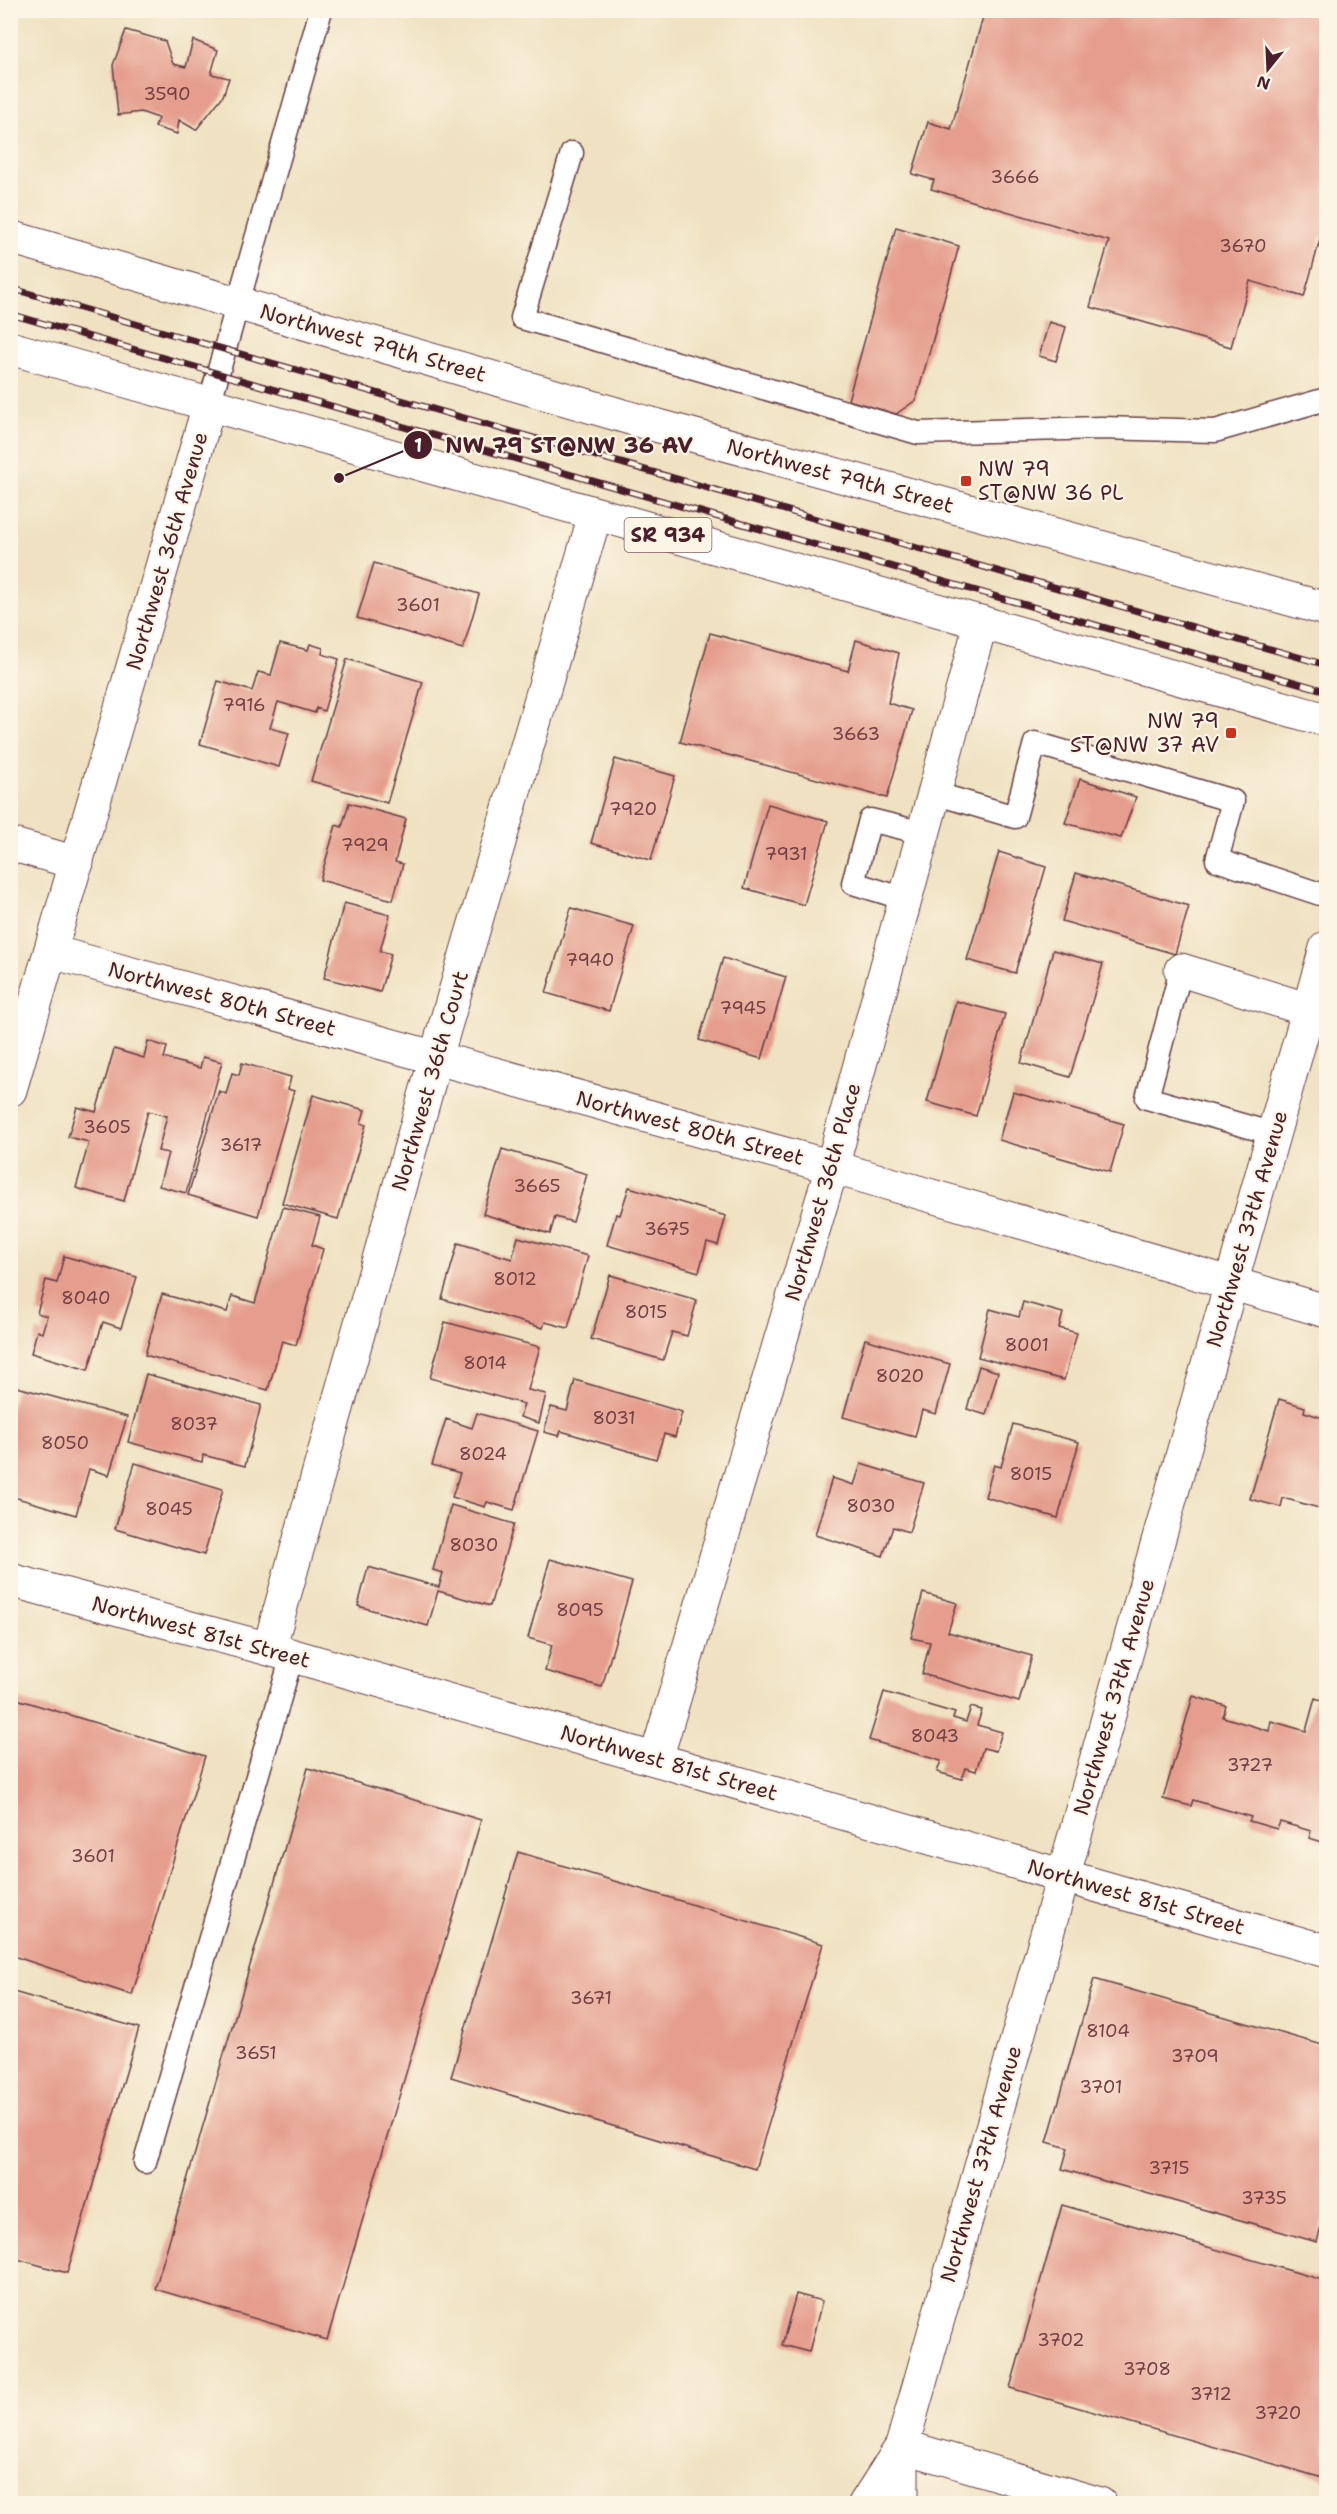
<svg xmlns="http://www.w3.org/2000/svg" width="1337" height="2514" viewBox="0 0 1337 2514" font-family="'Shantell Sans',sans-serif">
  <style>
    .building { fill: #e59e8d }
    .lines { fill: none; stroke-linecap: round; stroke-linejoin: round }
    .lane-casing { stroke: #633c42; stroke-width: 25 }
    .street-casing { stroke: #633c42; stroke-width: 35 }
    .secondary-casing { stroke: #633c42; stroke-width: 35 }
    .primary-casing { stroke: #633c42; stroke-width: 35 }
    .lane { stroke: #fff; stroke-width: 22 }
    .street { stroke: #fff; stroke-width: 33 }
    .secondary { stroke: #fff; stroke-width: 33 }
    .primary { stroke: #fff; stroke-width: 33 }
    .rail-casing { stroke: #4a1f2b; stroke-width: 7 }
    .rail { stroke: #fcf5e5; stroke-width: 4.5; stroke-dasharray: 14; stroke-linecap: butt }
    .poi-dot { fill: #c8321e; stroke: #fcf5e5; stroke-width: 2 }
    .labels { text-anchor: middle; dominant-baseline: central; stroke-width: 4.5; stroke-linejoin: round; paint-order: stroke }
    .number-label { font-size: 18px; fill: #713f44 }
    .shield { fill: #fcf5e5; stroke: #7f5f63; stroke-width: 1.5 }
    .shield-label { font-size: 20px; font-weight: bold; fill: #4a1f2b }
    .street-label { font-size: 21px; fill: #4a1f2b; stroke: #fcf5e5 }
    .poi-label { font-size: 21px; fill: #4a1f2b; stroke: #fcf5e5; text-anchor: start }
    .leader { fill: none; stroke: #4a1f2b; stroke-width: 2 }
    .callout-dot { fill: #4a1f2b; stroke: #fcf5e5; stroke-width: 2 }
    .mark-label { font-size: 18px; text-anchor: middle; font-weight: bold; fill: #fff }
    .callout-label { font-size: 22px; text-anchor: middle; font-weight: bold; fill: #4a1f2b; stroke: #fcf5e5; stroke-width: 4.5; stroke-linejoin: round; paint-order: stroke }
  </style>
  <rect width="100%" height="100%" fill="#fcf5e5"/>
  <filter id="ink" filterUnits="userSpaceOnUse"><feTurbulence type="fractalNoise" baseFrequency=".0167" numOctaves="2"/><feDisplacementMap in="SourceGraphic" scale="12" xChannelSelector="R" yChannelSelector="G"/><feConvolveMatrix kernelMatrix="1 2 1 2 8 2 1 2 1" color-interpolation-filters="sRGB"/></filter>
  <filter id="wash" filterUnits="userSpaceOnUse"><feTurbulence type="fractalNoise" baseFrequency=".008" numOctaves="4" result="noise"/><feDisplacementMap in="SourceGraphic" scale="24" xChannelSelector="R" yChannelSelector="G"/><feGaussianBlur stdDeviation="1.35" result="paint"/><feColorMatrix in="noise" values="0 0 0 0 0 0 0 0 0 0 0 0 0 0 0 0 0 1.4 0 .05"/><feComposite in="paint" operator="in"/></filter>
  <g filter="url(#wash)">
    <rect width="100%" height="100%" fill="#efe1c1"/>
    <g id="blocks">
      <!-- building -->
      <path class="building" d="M985,10h341v228l-5,-2 -17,61 -54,-16 -19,66 -141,-40 19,-66 -178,-52 3,-9 -22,-6 16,-52 23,7z
        M126,30l39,11 8,23 13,3 7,-27 25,10 -7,24 18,4 -6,18 -27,34 -17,-10 -2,14 -22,-7 3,-9 -17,-6 -23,3 -5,-50z
        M896,227l63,19 -43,154 -20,14 -48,-14z
        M1049,322l17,5 -10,34 -17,-5z
        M374,563l105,31 -16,55 -106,-31z
        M710,633l138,38 8,-31 43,13 -11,50 24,7 -25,88 -207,-56z
        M280,643l28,7 2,-6 13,4 -1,6 17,5 -15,52 -8,-3 -1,5 -37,-11 -8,26 19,5 -10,34 -79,-23 18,-63 34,10 6,-19 13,3z
        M347,659l76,23 -36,121 -76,-22z
        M615,759l60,17 -24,84 -60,-17z
        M1080,779l56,18 -15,41 -56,-15z
        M349,803l57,16 -11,43 8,2 -10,36 -73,-20 16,-55 6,2z
        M768,804l60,17 -24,84 -60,-17z
        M999,852l47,15 -31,106 -48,-13z
        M1076,873l113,33 -14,48 -113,-33z
        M344,903l46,12 -10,36 11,3 -11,38 -56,-14z
        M571,908l63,18 -25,85 -63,-18z
        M1053,950l50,14 -33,113 -49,-14z
        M723,958l63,19 -24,82 -63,-19z
        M956,1001l49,13 -29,102 -49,-14z
        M148,1041l19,6 -3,11 36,10 3,-11 19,5 -36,131 -27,-7 9,-33 -10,-2 9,-35 -19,-5 -24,90 -48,-13 13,-46 -21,-5 9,-30 19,5 18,-63 30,9z
        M242,1063l49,14 -3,12 6,2 -36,125 -70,-21 31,-104 7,3 6,-21 7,2z
        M1013,1092l111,32 -14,48 -111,-32z
        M313,1095l52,15 -4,13 5,2 -28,94 -56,-16z
        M502,1149l85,25 -14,48 -18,-5 -5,17 -67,-20z
        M629,1187l97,29 -8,29 -11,-3 -8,30 -92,-27 9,-31 4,1z
        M283,1207l37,10 -8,28 11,4 -27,96 -14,-4 -14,49 -123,-35 17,-61 65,18 5,-16 23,7z
        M518,1237l70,19 -20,72 -23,-6 -2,6 -101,-29 16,-56 54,16z
        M64,1256l73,21 -16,51 -18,-6 -15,48 -57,-17 6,-22 5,2 5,-17 -10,-3 9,-33 11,3z
        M610,1275l87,25 -10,36 -15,-4 -9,28 -72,-21z
        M1023,1302l40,11 -4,15 18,5 -13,47 -86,-23 12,-48 29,8z
        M445,1322l95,25 -12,43 18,4 -7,29 -19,-6 4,-13 -94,-26z
        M865,1339l85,25 -14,50 -14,-4 -7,27 -72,-20z
        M979,1366l19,6 -12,43 -19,-6z
        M146,1374l115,31 -16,61 -42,-11 -1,7 -74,-20z
        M575,1380l107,32 -7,25 -11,-3 -8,25 -95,-28 -2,5 -15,-4 7,-25 16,4z
        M17,1387l110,30 -18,58 -20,-6 -13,46 -66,-19v-86z
        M1279,1399l26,8 -1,5 22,7v91l-43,-12 -2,9 -31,-8z
        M477,1413l61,18 -24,79 -27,-8 -2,5 -33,-10 8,-24 -28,-8 14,-46 26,9z
        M1013,1424l66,18 -21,76 -73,-21 9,-32 7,2z
        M135,1463l88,26 -19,66 -89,-26z
        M861,1464l63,19 -15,49 -16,-5 -10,29 -68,-21 17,-57 22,7z
        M451,1505l63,19 -24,82 -52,-15 -10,35 -70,-20 10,-39 71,20 4,-14 -10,-3z
        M550,1559l82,23 -30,105 -57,-16 7,-26 -24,-7z
        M923,1593l34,10 -9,29 84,24 -13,46 -97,-28 8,-32 -19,-4z
        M1326,1685v158l-17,-5 2,-7 -31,-9 -3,7 -28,-8 2,-4 -58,-17 -2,6 -28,-7 30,-103 33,10 -3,11 46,14 2,-10 35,10 9,-33 6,2z
        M884,1692l71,21 -2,5 13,4 5,-15 11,3 -5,15 25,7 -6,19 -13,-3 -7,23 -11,-3 -3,11 -25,-7 4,-11 -72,-21z
        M10,1697l195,59 -73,239 -122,-40z
        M308,1768l173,52 -154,520 -172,-51z
        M518,1852l305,92 -68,225 -304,-92z
        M1094,1979l232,67v163l-9,33 -255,-73 6,-21 -21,-6z
        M10,1991l129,37 -72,245 -57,-16z
        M1062,2205l264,76v198l-316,-91z
        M796,2294l26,7 -13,51 -27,-7z"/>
    </g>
  </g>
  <g filter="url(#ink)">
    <use href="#blocks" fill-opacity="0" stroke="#633c42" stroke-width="1.5"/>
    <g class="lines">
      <defs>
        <path id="lane" d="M572,153l-50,165 396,115 183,-5 114,3 111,-32
          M209,405l112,-395
          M934,793l81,24 20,-74 198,58 -16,59 109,36
          M905,899l-52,-16 17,-63 53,13
          M1181,970l-34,128 127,36
          M145,2162l147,-506"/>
        <path id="street" d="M10,844l67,19
          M52,952l780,215 494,144
          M1181,970l128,40
          M10,1580l259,69 1057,302
          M269,1649l167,-592 159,-542
          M656,1759l176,-592 149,-545
          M902,2446l198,58
          M902,2446v58
          M865,2504l37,-58"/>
        <path id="secondary" d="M10,1090l199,-685
          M902,2446l424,-1498"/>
        <path id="primary" d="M10,237l627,183 689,189
          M10,348l1316,372"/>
      </defs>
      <!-- lane casing -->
      <use href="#lane" class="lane-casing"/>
      <!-- street casing -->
      <use href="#street" class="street-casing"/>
      <!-- secondary casing -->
      <use href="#secondary" class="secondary-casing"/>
      <!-- primary casing -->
      <use href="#primary" class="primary-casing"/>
      <!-- lane -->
      <use href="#lane" class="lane"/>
      <!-- street -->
      <use href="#street" class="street"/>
      <!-- secondary -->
      <use href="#secondary" class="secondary"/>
      <!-- primary -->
      <use href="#primary" class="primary"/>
      <defs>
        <path id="rail" d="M10,288l1316,377
          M10,314l1316,377"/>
      </defs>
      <!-- rail casing -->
      <use href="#rail" class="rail-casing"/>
      <!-- rail -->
      <use href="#rail" class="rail"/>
    </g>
  </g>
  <!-- markers -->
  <g class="poi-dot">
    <rect x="960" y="475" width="12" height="12" rx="3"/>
    <rect x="1225" y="727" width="12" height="12" rx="3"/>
  </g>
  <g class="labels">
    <!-- number labels -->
    <g class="number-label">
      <text x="167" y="94">3590</text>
      <text x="1015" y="177">3666</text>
      <text x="1243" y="246">3670</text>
      <text x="418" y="605">3601</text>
      <text x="244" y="705">7916</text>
      <text x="856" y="734">3663</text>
      <text x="633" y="809">7920</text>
      <text x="365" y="845">7929</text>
      <text x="786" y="854">7931</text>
      <text x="590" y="960">7940</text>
      <text x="743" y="1008">7945</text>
      <text x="107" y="1127">3605</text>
      <text x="241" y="1145">3617</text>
      <text x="537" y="1186">3665</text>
      <text x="667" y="1229">3675</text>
      <text x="515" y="1279">8012</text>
      <text x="86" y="1298">8040</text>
      <text x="646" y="1312">8015</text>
      <text x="1027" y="1345">8001</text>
      <text x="485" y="1363">8014</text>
      <text x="900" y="1376">8020</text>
      <text x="614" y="1418">8031</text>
      <text x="194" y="1424">8037</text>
      <text x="65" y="1443">8050</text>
      <text x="483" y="1454">8024</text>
      <text x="1031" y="1474">8015</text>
      <text x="871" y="1506">8030</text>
      <text x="169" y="1509">8045</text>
      <text x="474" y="1545">8030</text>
      <text x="580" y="1610">8095</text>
      <text x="935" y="1736">8043</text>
      <text x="1250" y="1765">3727</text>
      <text x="93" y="1856">3601</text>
      <text x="591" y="1998">3671</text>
      <text x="1108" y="2031">8104</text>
      <text x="256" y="2053">3651</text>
      <text x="1195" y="2056">3709</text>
      <text x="1101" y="2087">3701</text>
      <text x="1169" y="2168">3715</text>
      <text x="1264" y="2198">3735</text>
      <text x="1061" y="2340">3702</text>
      <text x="1147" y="2369">3708</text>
      <text x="1211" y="2394">3712</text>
      <text x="1278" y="2413">3720</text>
    </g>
    <!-- shield labels -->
    <rect class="shield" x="624.5" y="518" width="87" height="34" rx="4.5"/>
    <g class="shield-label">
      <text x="668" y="535">SR 934</text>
    </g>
    <!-- street labels -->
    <g class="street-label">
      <text transform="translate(373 343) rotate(16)">Northwest 79th Street</text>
      <text transform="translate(840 476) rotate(15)">Northwest 79th Street</text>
      <text transform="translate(167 551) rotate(-74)">Northwest 36th Avenue</text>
      <text transform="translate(222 999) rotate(15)">Northwest 80th Street</text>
      <text transform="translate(430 1081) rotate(-74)">Northwest 36th Court</text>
      <text transform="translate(690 1128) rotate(15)">Northwest 80th Street</text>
      <text transform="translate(823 1192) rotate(-74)">Northwest 36th Place</text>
      <text transform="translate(1247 1229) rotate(-74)">Northwest 37th Avenue</text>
      <text transform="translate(201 1632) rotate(15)">Northwest 81st Street</text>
      <text transform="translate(1114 1697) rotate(-74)">Northwest 37th Avenue</text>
      <text transform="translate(669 1763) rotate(16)">Northwest 81st Street</text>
      <text transform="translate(1136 1897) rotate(16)">Northwest 81st Street</text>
      <text transform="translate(981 2164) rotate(-74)">Northwest 37th Avenue</text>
    </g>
    <!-- poi labels -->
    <g class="poi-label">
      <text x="978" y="469">NW 79<tspan x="978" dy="24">ST@NW 36 PL</tspan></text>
      <text x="1219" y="721" text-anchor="end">NW 79<tspan x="1219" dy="24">ST@NW 37 AV</tspan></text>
    </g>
  </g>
  <!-- callouts -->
  <path class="leader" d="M339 478L418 445"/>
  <g class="callout-dot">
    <circle cx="339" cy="478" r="6"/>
    <circle cx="418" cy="445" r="15"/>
  </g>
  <g class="mark-label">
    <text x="418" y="452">1</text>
  </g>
  <g class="callout-label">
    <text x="569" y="453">NW 79 ST@NW 36 AV</text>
  </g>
  <!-- margin -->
  <rect width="1337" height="2514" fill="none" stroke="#fcf5e5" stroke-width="36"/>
  <!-- north arrow -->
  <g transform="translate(1268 69) rotate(198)" stroke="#fcf5e5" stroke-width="4.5" paint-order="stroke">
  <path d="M0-4.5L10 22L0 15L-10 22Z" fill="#4a1f2b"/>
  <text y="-9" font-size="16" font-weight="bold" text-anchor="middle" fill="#4a1f2b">N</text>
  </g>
</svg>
